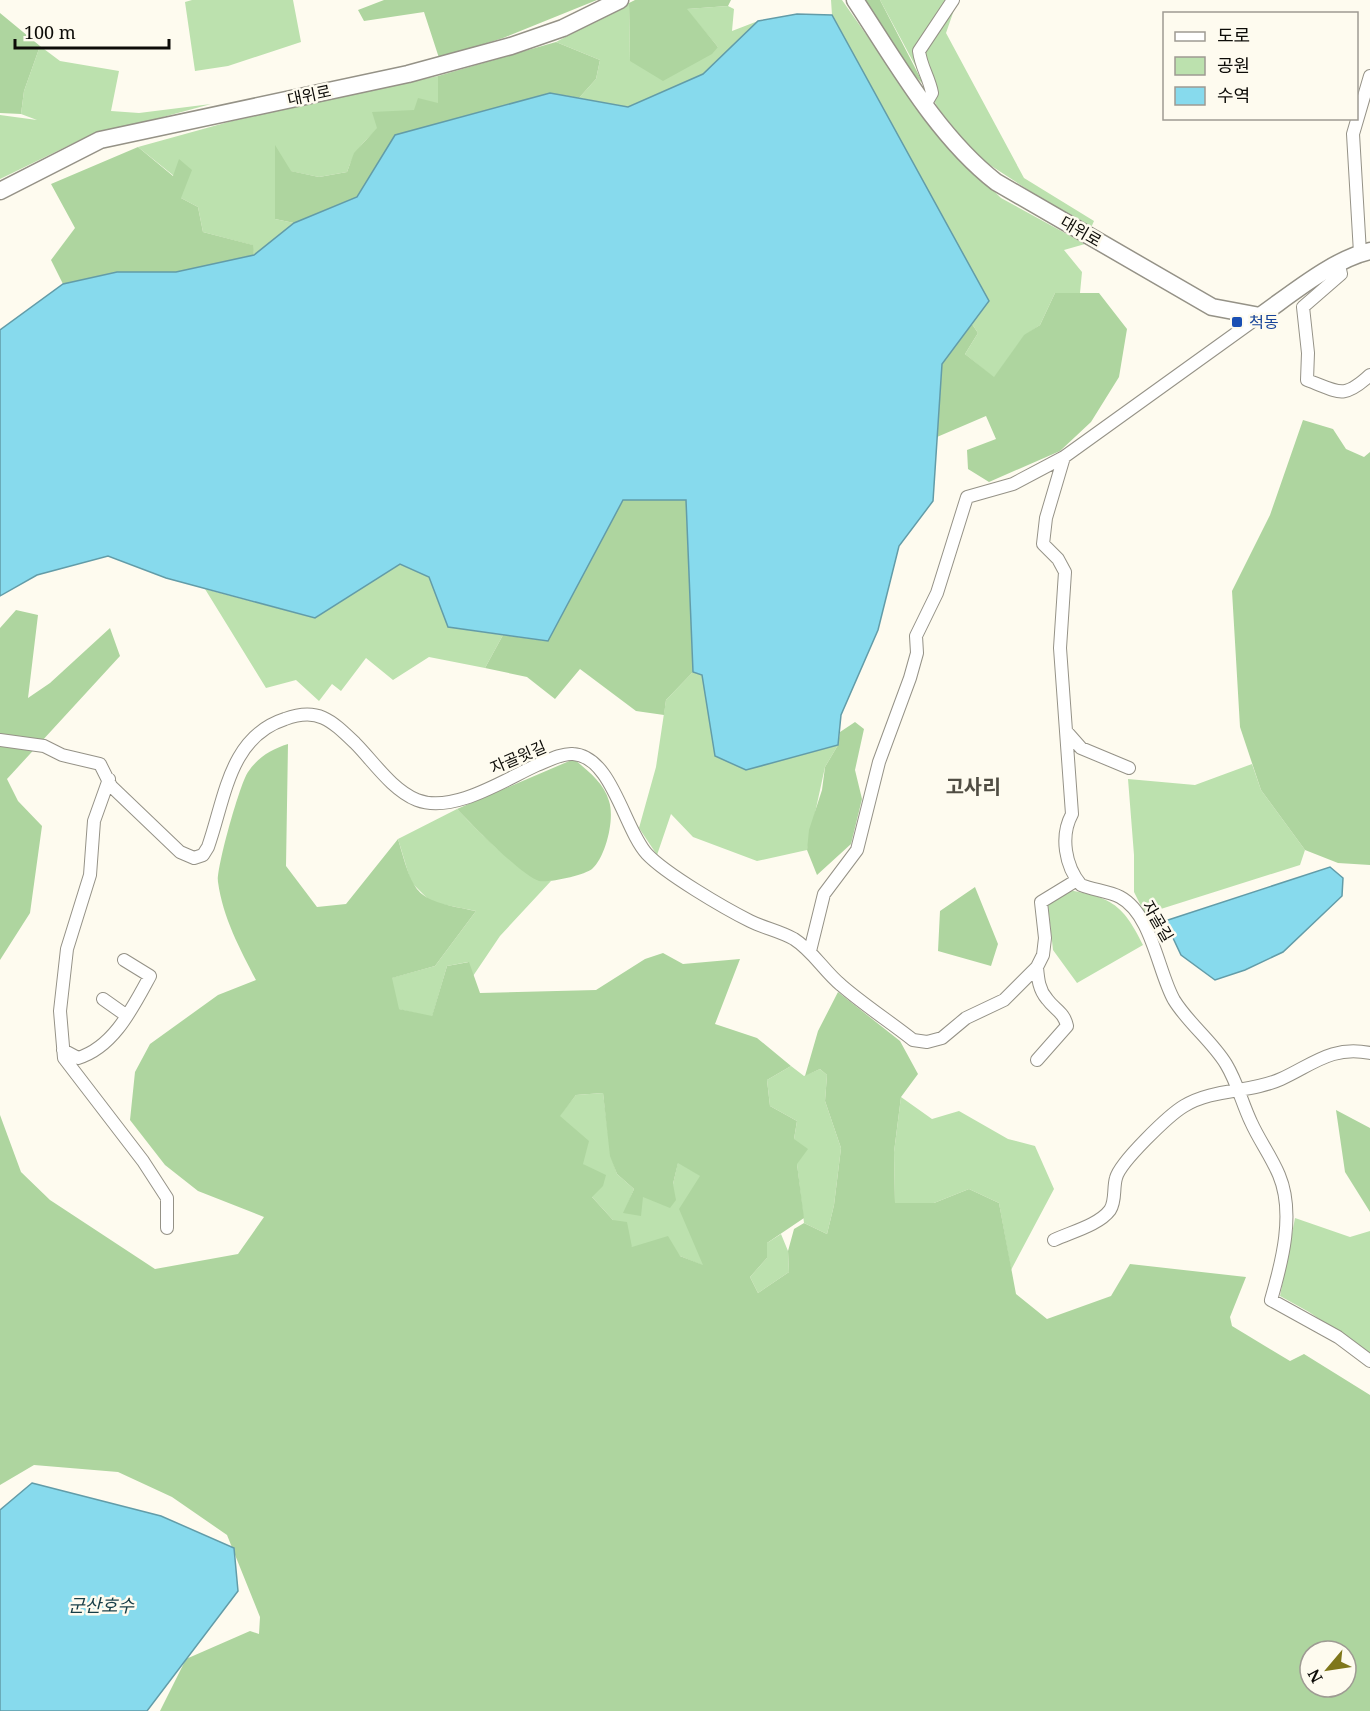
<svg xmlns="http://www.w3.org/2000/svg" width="1370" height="1711" viewBox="0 0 1370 1711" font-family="'Noto Serif','Noto Sans KR',serif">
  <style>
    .green { fill: #bce1ae }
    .forest { fill: #aed59f; fill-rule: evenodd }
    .water { fill: #87daed; stroke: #629ca8; stroke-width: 1.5 }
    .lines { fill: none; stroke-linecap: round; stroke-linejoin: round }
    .minor-casing { stroke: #959287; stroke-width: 14 }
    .secondary-casing { stroke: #959287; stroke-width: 19 }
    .minor { stroke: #fff; stroke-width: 12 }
    .secondary { stroke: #fff; stroke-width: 16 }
    .transit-dot { fill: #1a4fb4; stroke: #fefbef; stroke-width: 2 }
    .labels { text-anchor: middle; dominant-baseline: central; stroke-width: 5; stroke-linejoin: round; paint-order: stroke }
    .street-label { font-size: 16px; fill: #0d0c08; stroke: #fefbef }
    .transit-label { font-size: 16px; fill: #164399; stroke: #fefbef; text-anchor: start }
    .water-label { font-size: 18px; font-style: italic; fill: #163d46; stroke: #fefbef }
    .quarter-label { font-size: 20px; font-weight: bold; fill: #504d43; stroke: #fefbef }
  </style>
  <rect width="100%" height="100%" fill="#fefbef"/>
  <!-- green -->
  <path class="green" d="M192,0h101l8,42 -73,24 -33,5 -10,-69z
    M831,0h11l94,134 65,64 84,46 -21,6 18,22 -2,21h-25l-15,32 -16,11 -30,42 -29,-24 13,-21 -6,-9 17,-23 -157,-286z
    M880,0h66l8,10 -8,23 78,145 70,43 -4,9 -114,-74 -38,-48z
    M629,3l1,58 88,-14 -32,-38 42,-3 6,3 -2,22 26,-10 -55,53 -75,33 -49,-9 17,-19 4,-19 -44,-18z
    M40,46l20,15 59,10 -8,40 28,2 72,-9 -129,35 -82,40v-64l37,5 -16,-6 3,-23z
    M438,76v28c-41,11 -76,25 -91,68l-28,5 -29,-6 -15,-24v72l19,4 -40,32 -2,-10 -49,-13 -5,-25 -17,-9 -7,-22 -36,-29 94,-26z
    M400,564l29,13 19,50 55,8 -18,33 -56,-11 -36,23 -27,-22 -25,33 -9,-7 -13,17 -23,-21 -30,8 -61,-99 110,29z
    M693,672l9,3 44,95 92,-25 -13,22 -18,83 -50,11 -64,-24 -22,-23 -14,41 -18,-27 17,-61 10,-67z
    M1252,764l9,26 44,60 -5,15 -155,49 -11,-22v-37l-6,-76 67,6z
    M457,809c19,20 68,71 94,72l-51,55 -27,40 -5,-14 -21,4 -15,51 -34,-8 -7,-31 44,-12 41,-55 -45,-9 -20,-20 -13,-43z
    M1063,889c47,8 59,13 80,56l-66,38 -24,-33 -5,-45z
    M791,1066l13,10 16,-7 7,6 -2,26 16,47 -7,57 -7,29 -23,-11 -10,-84 3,-18 -27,-15 -3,-26z
    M603,1093l8,63 6,18 17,15 -10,24 19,-16 30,-13 5,-22 23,14 3,90 -24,-10 -48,-9 -19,-27 -21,-23 -9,-33 -24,-48 17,-21z
    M901,1097l31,22 27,-8 49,28 27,7 19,43 -43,81 -12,-67 -30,-14 -35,14 -39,1 -1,-52z
    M1295,1218l55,19 20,-6v123l-61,-42 -29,-16z
    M781,1234l7,17 1,21 -31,21 -8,-16 17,-19v-15z"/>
  <!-- forest -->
  <path class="forest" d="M384,0h213l-94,38 -64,20 -15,-46 -60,9 -6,-11z
    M635,0h96l-3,6 -41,3 31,38 -6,7 -49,27 -33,-20 -1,-58z
    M865,0h15l44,85 -12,-12z
    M0,13l40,33 -16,45 -3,23 -21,-1z
    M556,42l44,18 -4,19 -17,19 -29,-5 -155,42 -38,62 -63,26 -19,-4v-74l16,26 28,6 28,-5 7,-19 23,-25 -5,-16 42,-2 4,-12 20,5v-27z
    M138,147l35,29 6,-17 13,11 -11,28 17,9 5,25 50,13 1,10 -78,17h-59l-54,12 -12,-24 24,-32 -24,-44z
    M1055,293h44l28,36 -8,48 -28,45 -31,29 -71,31 -21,-13 -1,-19 29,-11 -10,-23 -49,21 5,-73 30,-40 6,9 -13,21 29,23 30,-42 16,-10z
    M1303,420l30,9 13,20 18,8 6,-5v413l-32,-2 -33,-13 -44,-60 -21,-63 -8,-136 38,-76z
    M623,500h63l7,172 -27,28 -2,15 -28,-4 -56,-42 -25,30 -28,-22 -42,-9 18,-33 45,6z
    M16,610l22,5 -10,83 22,-15 60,-55 10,28 -113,123 11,22 24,25 -12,87 -30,47v-332z
    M855,722l9,7 -9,41 7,29 -11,45 -34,31 -10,-25 2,-20 13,-40 3,-23 13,-22 2,-13z
    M288,744l-2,122 31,41 29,-3 52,-65c17,59 17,60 78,72l-41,55 -43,12 7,31 33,7 15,-50 22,-4 11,31 116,-3 49,-31 18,-6 20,11 57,-5 -25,65 42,14 34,28 -24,14 3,26 27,15 -3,18 14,10 -11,15 7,54 -37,25v15l-17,19 8,16 31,-21 -1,-21 6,-22 10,-6 23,11 7,-29 7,-57 -16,-47 2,-26 -7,-6 -15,7 13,-45 20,-39 62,49 18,33 -17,23 -7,55 1,51h39l35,-14 30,14 17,91 31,25 64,-23 19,-32 116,13 -16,40 2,9 58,35 14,-7 66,41v316h-1210l26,-52 64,-28 9,3 1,-17 -33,-82 -55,-38 -54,-25 -84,-7 -34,20v-370l21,57 29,28 105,69 83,-15 26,-37 -66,-26 -33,-26 -35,-45 5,-48 15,-28 68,-49 38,-15c-16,-31 -33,-62 -38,-98 -2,-13 22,-99 30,-110 10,-15 24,-23 40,-28zM603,1093l7,63 7,18 17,15 -11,24 18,3 2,-19 27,11 6,-8 -3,-16 5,-21 22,13 -21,33 24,56 -23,-9 -12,-20 -36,11 -5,-25 -14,-2 -21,-23 11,-11 3,-11 -23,-11 6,-23 -29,-25 16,-21zM1310,1651h36v36h-36z
    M574,759c14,12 30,24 35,42 6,17 -3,56 -17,68 -7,6 -43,14 -53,12 -17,-5 -68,-57 -82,-72z
    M975,887l23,57 -7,22 -53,-15 2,-40z
    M1336,1110l34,18v84l-25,-40z"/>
  <!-- water -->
  <path class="water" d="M797,14l35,1 157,286 -47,63 -9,137 -34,45 -21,84 -37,85 -3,30 -92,25 -31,-14 -13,-81 -9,-3 -7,-172h-63l-75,141 -100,-14 -19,-50 -29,-13 -85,54 -149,-40 -58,-22 -71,19 -37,21v-266l63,-46 54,-12h59l78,-17 40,-32 63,-26 38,-62 155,-42 78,14 75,-33 55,-53z
    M1330,867l13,11 -1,18 -59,56 -38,18 -30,10 -34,-25 -16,-34z
    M32,1483l129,33 73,32 4,43 -91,120h-147v-201z"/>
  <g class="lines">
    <defs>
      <path id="minor" d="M925,105l7,-12c-3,-16 -11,-26 -13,-42l34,-51
        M1360,253l-7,-119 17,-58
        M1339,265l2,9 -38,33 5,46 -1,27c32,12 36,20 63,-5
        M1064,457l-18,61 -3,26 15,15 7,13 -5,76 12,166c-12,22 -7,52 9,71 12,5 28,6 39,12 32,17 38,75 54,103 14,23 38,41 52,64 11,18 16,39 25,58 8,18 20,34 28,53 16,38 3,87 -8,125l67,37 32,24
        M1066,731l15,17 48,20
        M0,740l44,6 18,9 38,9 11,22 69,66 14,6 9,-3 5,-8c17,-48 21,-110 77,-128 33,-12 46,1 70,24 18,18 37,47 62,57 36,14 87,-20 120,-35 10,-4 25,-12 36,-11 39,2 51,75 74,100 19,20 77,54 103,67 14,7 30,10 44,18 19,12 30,32 47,46 23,20 48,36 72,55l14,2 15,-4 24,-20 38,-18 33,-33 6,-12 2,-17 -4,-36 36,-22
        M109,779l-15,42 -4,54 -23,74 -7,62 4,47 79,103 24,37v30
        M810,951l14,-57 33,-44 22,-88 31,-84 7,-25 -1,-17 21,-43 30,-96 46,-13 51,-27 196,-141
        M1037,967c1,12 2,23 10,32 8,11 17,13 20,27l-30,34
        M103,999l24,17
        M63,1050l15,8c36,-11 55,-51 72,-82l-26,-16
        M1054,1240c17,-8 45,-15 56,-30 6,-9 3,-22 6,-32 4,-16 53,-63 68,-72 30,-18 66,-13 97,-27 31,-14 51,-34 89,-26"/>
      <path id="secondary" d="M855,0c41,62 82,136 141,182l216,125 48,9c30,-21 75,-58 110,-65
        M0,191l100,-51 308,-66 103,-28 52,-18 57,-28"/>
    </defs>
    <!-- minor casing -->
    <use href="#minor" class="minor-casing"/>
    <!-- secondary casing -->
    <use href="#secondary" class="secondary-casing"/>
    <!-- minor -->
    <use href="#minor" class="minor"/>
    <!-- secondary -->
    <use href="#secondary" class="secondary"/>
  </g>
  <!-- markers -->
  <rect class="transit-dot" x="1231" y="316" width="12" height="12" rx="3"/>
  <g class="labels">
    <!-- street labels -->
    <g class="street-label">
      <text transform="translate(309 95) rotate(-12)">대위로</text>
      <text transform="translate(1081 231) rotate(30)">대위로</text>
      <text transform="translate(518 757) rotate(-23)">자골윗길</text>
      <text transform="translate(1158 921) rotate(60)">자골길</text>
    </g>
    <!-- transit labels -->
    <g class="transit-label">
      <text x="1249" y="322">척동</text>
    </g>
    <!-- water labels -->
    <g class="water-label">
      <text x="101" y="1605">군산호수</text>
    </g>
    <!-- quarter labels -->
    <g class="quarter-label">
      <text x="973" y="786">고사리</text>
    </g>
  </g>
  <!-- legend -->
  <rect x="1163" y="12" width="195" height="108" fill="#fefbef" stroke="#9e9b93" stroke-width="1.5"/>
  <rect x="1175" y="32" width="30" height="9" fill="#ffffff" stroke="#9e9b93" stroke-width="1.5"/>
  <text x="1217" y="42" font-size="18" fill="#0d0c08">도로</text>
  <rect x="1175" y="57" width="30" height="18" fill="#bce1ae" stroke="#9e9b93" stroke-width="1.5"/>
  <text x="1217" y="72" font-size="18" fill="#0d0c08">공원</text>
  <rect x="1175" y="87" width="30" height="18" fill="#87daed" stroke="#9e9b93" stroke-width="1.5"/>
  <text x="1217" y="102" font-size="18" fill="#0d0c08">수역</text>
  <!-- north arrow -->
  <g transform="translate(1328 1669) rotate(241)"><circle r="28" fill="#fefbef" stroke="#9e9b93" stroke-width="1.5"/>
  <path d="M0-4.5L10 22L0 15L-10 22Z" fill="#7f771b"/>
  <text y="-9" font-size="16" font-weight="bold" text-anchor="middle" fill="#0d0c08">N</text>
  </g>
  <!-- scale -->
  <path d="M15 39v9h154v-9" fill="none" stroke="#0d0c08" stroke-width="3"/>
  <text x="24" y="39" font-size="18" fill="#0d0c08" stroke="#fefbef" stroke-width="4.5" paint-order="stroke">100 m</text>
</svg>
